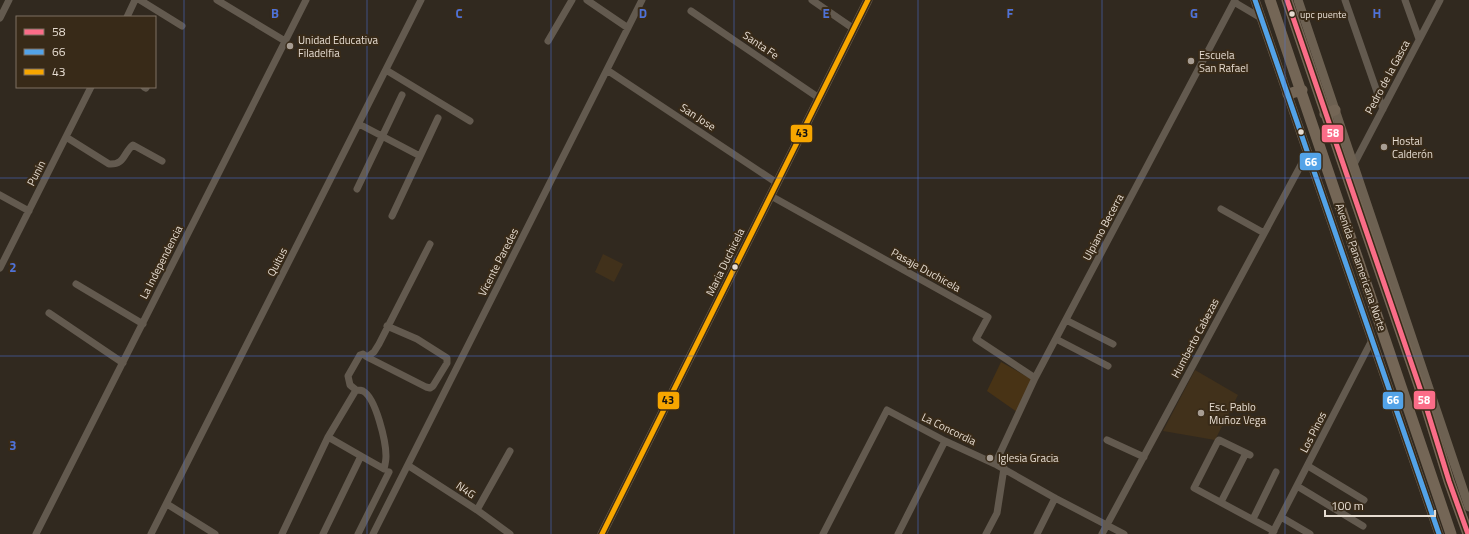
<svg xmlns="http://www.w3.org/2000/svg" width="1469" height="534" viewBox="0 0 1469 534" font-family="'Titillium Web',sans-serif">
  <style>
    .built { fill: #41311b }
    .green { fill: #483315 }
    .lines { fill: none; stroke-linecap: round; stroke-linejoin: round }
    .minor { stroke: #635a4f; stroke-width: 7 }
    .major { stroke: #6d6152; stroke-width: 9 }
    .highway { stroke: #746656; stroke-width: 11 }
    .bus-1-casing { stroke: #382a18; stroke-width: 8 }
    .bus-2-casing { stroke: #382a18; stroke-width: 8 }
    .bus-3-casing { stroke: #382a18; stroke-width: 8 }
    .bus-1 { stroke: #fb6d88; stroke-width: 5 }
    .bus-2 { stroke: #53a3e8; stroke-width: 5 }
    .bus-3 { stroke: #f7a600; stroke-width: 5 }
    .grid { fill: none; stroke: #4f72d6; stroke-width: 1; stroke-opacity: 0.55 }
    .bus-dot { fill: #e6dcd1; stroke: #382a18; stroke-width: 1.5 }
    .poi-dot { fill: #a79d93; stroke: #382a18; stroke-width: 1.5 }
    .labels { text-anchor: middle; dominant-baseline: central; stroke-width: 4; stroke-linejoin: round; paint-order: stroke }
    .bus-label { font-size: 10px; fill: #e6dcd1; stroke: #382a18; text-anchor: start }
    .poi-label { font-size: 11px; fill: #e6dcd1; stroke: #382a18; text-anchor: start }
    .street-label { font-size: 11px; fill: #e6dcd1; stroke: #382a18 }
    .grid-label { font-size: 13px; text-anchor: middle; font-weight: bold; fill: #4f72d6; stroke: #382a18; stroke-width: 4; stroke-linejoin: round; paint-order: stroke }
    .line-badge { stroke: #382a18; stroke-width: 1.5 }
    .badge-label { font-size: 11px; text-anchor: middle; font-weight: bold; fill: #fff }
    .pale-badge-label { font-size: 11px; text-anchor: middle; font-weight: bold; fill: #111 }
  </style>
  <rect width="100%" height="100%" fill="#31291f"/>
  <!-- built -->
  <path class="built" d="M603,254l20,10 -9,18 -19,-10z
    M1195,370l43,25 -23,45 -52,-9z"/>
  <!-- green -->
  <path class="green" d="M1001,362l32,18 -16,32 -30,-21z"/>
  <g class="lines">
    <!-- minor -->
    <path class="minor" d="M140,0l42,26
      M217,0l68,41
      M587,0l41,28
      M812,0l42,29
      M1345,0l38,109
      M1405,0l14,39
      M1234,2l27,16
      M691,11l128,87
      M127,17l8,-17
      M0,18l9,-18
      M548,41l24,-41
      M386,70l84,51
      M607,70l170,113
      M144,87l2,1
      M359,124l61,32
      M66,137l43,27c16,1 14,-11 24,-19l29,16
      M1354,164l86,-164
      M357,189l45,-94
      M0,195l29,16
      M771,196l217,121 -12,22 59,39
      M1221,209l43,24
      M392,216l46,-98
      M0,268l91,-181
      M76,284l67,40
      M49,313l74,50
      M1066,320l47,24
      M1056,339l52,27
      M367,357l59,30 4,1 3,-2 14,-23v-5l-30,-19 -30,-13
      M356,390c2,0 5,0 7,1 13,7 23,51 23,65 0,4 -1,9 -2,13l-23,-13
      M1107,440l37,17
      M1250,455l-31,-15 -1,1 -24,47 80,43
      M995,464l40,-86 200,-378
      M409,466l68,44 33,24
      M1308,466l56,34
      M1297,486l66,40
      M1221,502l25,-49
      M167,504l48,30
      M477,510l33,-59
      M1281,517l29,17
      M1253,519l23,-47
      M36,534l270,-534
      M151,534l270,-534
      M282,534l46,-97
      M323,534l38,-78 -33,-19 28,-47 -6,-5 -2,-9 12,-21 3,-1 4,3 7,-5 5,-8 51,-100
      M358,534l31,-62
      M373,534l269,-534
      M823,534l64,-124 58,31 50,23 60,34 69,36
      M898,534l47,-93
      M986,534l11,-21 7,-45
      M1037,534l18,-36
      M1102,534l206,-382
      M1272,534l100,-194"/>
    <!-- major -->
    <path class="major" d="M1255,0l184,534
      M1298,0l171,507
      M602,534l266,-534"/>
    <!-- highway -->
    <path class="highway" d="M1270,0l181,534
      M1287,0l137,400 25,81 19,53
      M1288,94l14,-4
      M1325,114l10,-4"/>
    <defs>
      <path id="bus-1" d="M1287,0l137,400 25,81 19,53"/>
      <path id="bus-2" d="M1255,0l184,534"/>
      <path id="bus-3" d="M602,534l266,-534"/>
    </defs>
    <!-- bus-1 casing -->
    <use href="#bus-1" class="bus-1-casing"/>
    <!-- bus-2 casing -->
    <use href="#bus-2" class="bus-2-casing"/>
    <!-- bus-3 casing -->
    <use href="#bus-3" class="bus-3-casing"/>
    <!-- bus-1 -->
    <use href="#bus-1" class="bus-1"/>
    <!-- bus-2 -->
    <use href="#bus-2" class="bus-2"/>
    <!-- bus-3 -->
    <use href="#bus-3" class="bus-3"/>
  </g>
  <!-- grid -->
  <path class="grid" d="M184,0v534M367,0v534M551,0v534M734,0v534M918,0v534M1102,0v534M1285,0v534M0,178h1469M0,356h1469"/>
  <!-- markers -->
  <g class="bus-dot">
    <circle cx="1292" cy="14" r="3.5"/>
    <circle cx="1301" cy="132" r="3.5"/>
    <circle cx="735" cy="267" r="3.5"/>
  </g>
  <g class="poi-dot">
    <circle cx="290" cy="46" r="4"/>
    <circle cx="1191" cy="61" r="4"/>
    <circle cx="1384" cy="147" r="4"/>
    <circle cx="1201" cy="413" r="4"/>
    <circle cx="990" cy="458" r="4"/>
  </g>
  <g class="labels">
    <!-- bus labels -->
    <g class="bus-label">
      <text x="1300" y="14">upc puente</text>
    </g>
    <!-- poi labels -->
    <g class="poi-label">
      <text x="298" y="40">Unidad Educativa<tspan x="298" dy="13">Filadelfia</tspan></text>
      <text x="1199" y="55">Escuela<tspan x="1199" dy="13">San Rafael</tspan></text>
      <text x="1392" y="141">Hostal<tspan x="1392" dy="13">Calderón</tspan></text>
      <text x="1209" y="407">Esc. Pablo<tspan x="1209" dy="13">Muñoz Vega</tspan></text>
      <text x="998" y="458">Iglesia Gracia</text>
    </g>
    <!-- street labels -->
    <g class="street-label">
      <text transform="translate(761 45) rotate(34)">Santa Fe</text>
      <text transform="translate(1387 77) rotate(-62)">Pedro de la Gasca</text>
      <text transform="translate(698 117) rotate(33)">San Jose</text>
      <text transform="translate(36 173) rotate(-63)">Punin</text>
      <text transform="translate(1103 227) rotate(-62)">Ulpiano Becerra</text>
      <text transform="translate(161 262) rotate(-63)">La Independencia</text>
      <text transform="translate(277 262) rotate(-63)">Quitus</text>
      <text transform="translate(498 262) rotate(-63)">Vicente Paredes</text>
      <text transform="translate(725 262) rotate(-64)">Maria Duchicela</text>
      <text transform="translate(1361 267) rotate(71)">Avenida Panamericana Norte</text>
      <text transform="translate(926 270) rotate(29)">Pasaje Duchicela</text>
      <text transform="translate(1195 338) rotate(-62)">Humberto Cabezas</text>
      <text transform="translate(949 429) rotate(26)">La Concordia</text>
      <text transform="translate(1313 432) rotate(-63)">Los Pinos</text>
      <text transform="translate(466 490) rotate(34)">N4G</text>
    </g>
  </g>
  <g class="grid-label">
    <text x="275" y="18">B</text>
    <text x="459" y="18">C</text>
    <text x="643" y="18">D</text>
    <text x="826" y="18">E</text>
    <text x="1010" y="18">F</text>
    <text x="1194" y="18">G</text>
    <text x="1377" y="18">H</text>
    <text x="13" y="272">2</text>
    <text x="13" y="450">3</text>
  </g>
  <g class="line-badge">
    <rect x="1321" y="124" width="23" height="19" rx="4" fill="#fb6d88"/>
    <rect x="790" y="124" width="23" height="19" rx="4" fill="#f7a600"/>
    <rect x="1299" y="152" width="23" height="19" rx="4" fill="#53a3e8"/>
    <rect x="1413" y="390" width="23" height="20" rx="4" fill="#fb6d88"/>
    <rect x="657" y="391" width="23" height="19" rx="4" fill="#f7a600"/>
    <rect x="1382" y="391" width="22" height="19" rx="4" fill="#53a3e8"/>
  </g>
  <g class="badge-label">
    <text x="1333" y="137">58</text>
    <text x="1311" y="166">66</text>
    <text x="1424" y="404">58</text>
    <text x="1393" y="404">66</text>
  </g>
  <g class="pale-badge-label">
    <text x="802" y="137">43</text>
    <text x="668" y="404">43</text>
  </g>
  <!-- legend -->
  <rect x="16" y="16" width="140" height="72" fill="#382a18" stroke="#7e7162"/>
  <rect x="24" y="29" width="20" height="6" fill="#fb6d88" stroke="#7e7162"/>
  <text x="52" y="36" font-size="12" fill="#e6dcd1">58</text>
  <rect x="24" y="49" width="20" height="6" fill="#53a3e8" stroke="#7e7162"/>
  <text x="52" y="56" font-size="12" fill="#e6dcd1">66</text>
  <rect x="24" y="69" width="20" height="6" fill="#f7a600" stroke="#7e7162"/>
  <text x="52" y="76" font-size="12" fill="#e6dcd1">43</text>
  <!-- scale -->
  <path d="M1325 510v6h110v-6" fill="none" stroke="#e6dcd1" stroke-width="2"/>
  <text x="1331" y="510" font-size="12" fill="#e6dcd1" stroke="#382a18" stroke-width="3" paint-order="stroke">100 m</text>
</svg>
